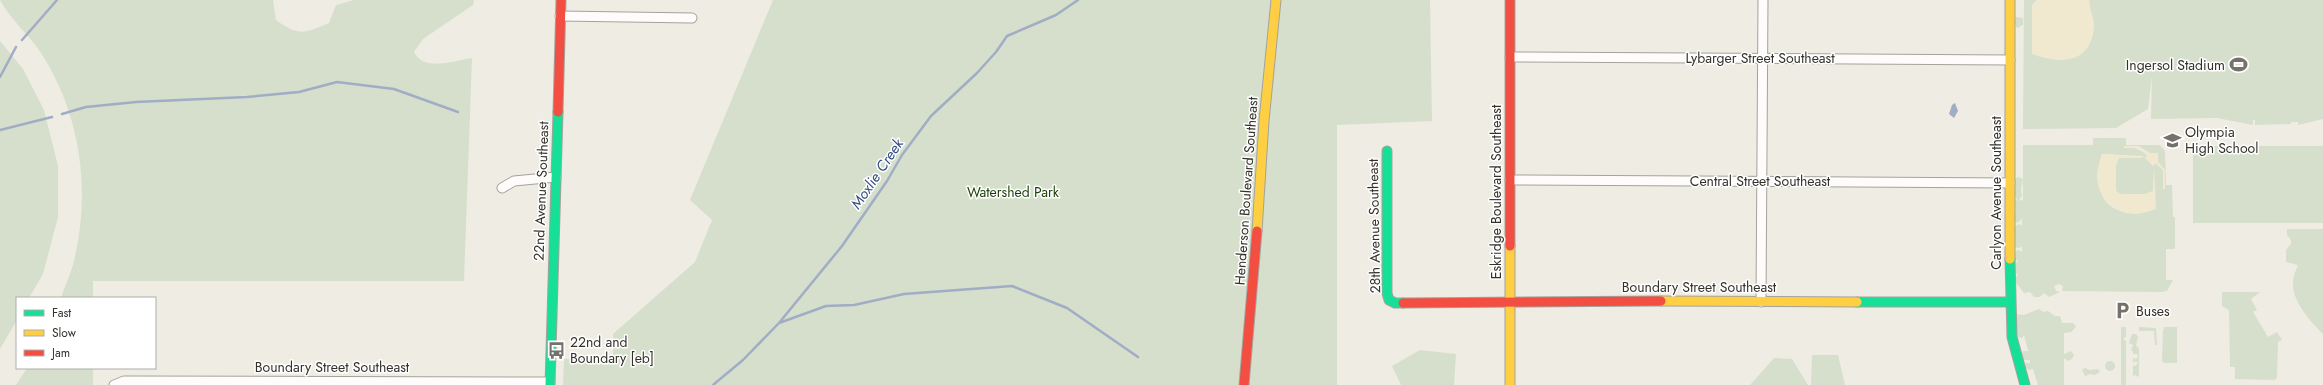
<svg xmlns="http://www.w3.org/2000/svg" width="2323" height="385" viewBox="0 0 2323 385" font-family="Jost,sans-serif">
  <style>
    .green { fill: #d5dfcc; fill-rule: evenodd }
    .sand { fill: #f0e9d0 }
    .water { fill: #a0adc5 }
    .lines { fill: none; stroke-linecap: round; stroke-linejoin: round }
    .stream { stroke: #a0adc5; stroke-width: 2.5 }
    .street-casing { stroke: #a5a29c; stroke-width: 11 }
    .fast-casing { stroke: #a5a29c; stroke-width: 11 }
    .slow-casing { stroke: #a5a29c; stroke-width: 11 }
    .jam-casing { stroke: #a5a29c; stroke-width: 11 }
    .street { stroke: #fdfcfb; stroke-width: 9 }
    .fast { stroke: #16e098; stroke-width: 9 }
    .slow { stroke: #ffcf43; stroke-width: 9 }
    .jam { stroke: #f24e42; stroke-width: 9 }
    .labels { text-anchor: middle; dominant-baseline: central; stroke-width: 3; stroke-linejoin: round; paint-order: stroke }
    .street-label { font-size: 14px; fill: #33312a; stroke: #fff }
    .poi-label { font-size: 14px; fill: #33312a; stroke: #fff; text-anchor: start }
    .park-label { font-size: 14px; fill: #183d07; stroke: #fff }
    .water-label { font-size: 15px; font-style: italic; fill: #354e82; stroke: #fff }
  </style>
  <rect width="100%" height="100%" fill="#efece3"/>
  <!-- green -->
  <path class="green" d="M273,0l3,20c23,17 29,13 53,3l7,-18 18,-5h120l-1,5 -50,34 -9,13c10,20 39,9 58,6l-8,223h-371v17h-32c4,-12 10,-25 13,-37 17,-71 7,-146 -33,-208 -12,-18 -31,-34 -41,-53z
    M773,0h657l2,121 -95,4v260h-774l1,-26h49v-25l82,-72 17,-42 -22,-20z
    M2024,0h13l-5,5v49l43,4c26,-23 17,-28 14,-58h234v119l-25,6v-3h-7v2l-36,1v-5h-2v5l-36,-7 -66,1 1,-43 -4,33 -32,19 -93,1z
    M2016,17l7,1v7l-6,3 -4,-7z
    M0,41l23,28 21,41 14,56v51l-15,57 -14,24h-12v22l-17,29z
    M2093,138h33v7h34l5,6 1,34h6l1,32h2v32h-9v31h7l-6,11 -5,1 -100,-1 1,-5 -4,-2 -5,2 2,5 4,1 -11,5 -5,-4 -4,4h-6l-4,-5 -6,1 -10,-13 4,-5 -4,-3v-7l4,-4 -5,-3v-5l5,-3 4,2v-5l-4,1 -5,-2v-19l6,-3 3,2v-7l-4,4 -5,-2 3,-12 -3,-1v-6l4,-2 -4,-8 3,-3 -3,-2v-7l5,-3 5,2 -2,10 1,7 -3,3 4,2v-56h70zM2125,146c22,0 26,9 40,24l-2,18v-18l-7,-7 -3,3c-6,-15 -13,-17 -28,-20zM2102,154l21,1 19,3h-23l-3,7v26l4,3h25l8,-3v-22l1,40c-6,4 -14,3 -21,3 -35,1 -39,-31 -31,-58z
    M2193,146h130v77h-130z
    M2287,229h36v105c-12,-12 -31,-33 -30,-51 0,-6 3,-13 5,-18l-12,-3v-12l5,-6v-4l-4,-5z
    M2222,292h38l-9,7 6,11 -4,2 15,25 9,-5 5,8 -4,2 -1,36 -3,2 -39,-1v-12h-5l-1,-57 -7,-4z
    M2039,309l4,3 5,-1 7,5h5l2,7h11l3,4 -5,5 -7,1v21l7,-3 3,4 -2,4 -4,2 -4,-3v27h-26l-5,-16 -4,1 -4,-3 1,-4h4v-3h-7l-3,-3 3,-6h5l1,3 -5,-19 -2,3 -6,-1 -1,-11h4l-3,-1 -1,-11 9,1z
    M2121,327h5v10l-3,1 2,3 1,-1v45h-5z
    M2139,327l17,1 1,17h-2l-1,-14h-15z
    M2165,327h12v36h-13l-2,-2 1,-31z
    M2132,334h4l2,3 -2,8 3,4v28l-4,-2 -2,2v-12l2,1 3,-3 -2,-2 -3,2v-5l3,1 2,-2 -1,-3h-4v-3h-2l2,-6 -4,-2z
    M1420,350l36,4 -2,31h-53l-9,-19z
    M1812,355h26l7,30h-34z
    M1774,358l18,1 16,26h-58z
    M2105 366a5 5 0 1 1 10 0a5 5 0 1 1-10 0Z
    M27,368h66v17h-77z
    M2085,368l5,2 8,-1 2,3 -5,3 -5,-1 -5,2 -3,-6z"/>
  <!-- sand -->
  <path class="sand" d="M2037,0h52c0,9 6,18 5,28 -4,37 -35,36 -62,26v-49z
    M2124,146h15l11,7h8v9l7,8v19h-2v-19l-7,-7 -3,3 -8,-8 3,-4 -8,-6h-16z
    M2102,154l42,2 -2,2h-23l-3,7v26l5,3h24l8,-3 1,-24 2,42c-7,1 -13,5 -20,5 -21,1 -40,-18 -39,-39 0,-7 3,-14 5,-21z"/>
  <!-- water -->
  <path class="water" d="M1955,103l3,8 -4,7 -5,-4 3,-9z"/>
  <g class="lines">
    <!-- stream -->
    <path class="stream" d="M22,40l35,-40
      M0,77l16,-30
      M62,114l24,-7 50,-5 111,-5 52,-5 38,-10 57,7 64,23
      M0,130l52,-13
      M779,323l47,-17 28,-1 50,-11 108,-8 55,22 71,49
      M713,385l30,-25 36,-37 63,-77 45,-65 15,-26 29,-39 46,-43 19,-21 11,-16 49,-21 22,-15"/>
    <defs>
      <path id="street" d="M560,16l132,2
        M1510,57l500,3
        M1510,180l500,3
        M502,188l12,-7 42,-4
        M1761,302l2,-302
        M114,385l10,-4 426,1"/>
      <path id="fast" d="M1387,151v142l2,7 6,3h8
        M2010,259l2,78 13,48
        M1857,302h153
        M550,385l8,-273"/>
      <path id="slow" d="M2010,0v259
        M1257,231l7,-110 12,-121
        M1510,246v139
        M1661,301l196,1"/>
      <path id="jam" d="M1510,0v246
        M558,112l3,-112
        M1403,303l258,-2
        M1244,385l13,-154"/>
    </defs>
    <!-- street casing -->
    <use href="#street" class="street-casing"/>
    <!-- fast casing -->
    <use href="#fast" class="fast-casing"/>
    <!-- slow casing -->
    <use href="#slow" class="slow-casing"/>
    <!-- jam casing -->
    <use href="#jam" class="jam-casing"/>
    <!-- street -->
    <use href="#street" class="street"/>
    <!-- fast -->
    <use href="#fast" class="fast"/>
    <!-- slow -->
    <use href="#slow" class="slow"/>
    <!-- jam -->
    <use href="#jam" class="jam"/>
  </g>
  <!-- icons -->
  <defs>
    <symbol id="stadium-bare" viewBox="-9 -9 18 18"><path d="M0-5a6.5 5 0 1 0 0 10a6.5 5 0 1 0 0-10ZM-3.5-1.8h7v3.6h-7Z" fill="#75726b" stroke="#fff" stroke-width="2.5" paint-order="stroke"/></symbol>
    <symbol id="school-bare" viewBox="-9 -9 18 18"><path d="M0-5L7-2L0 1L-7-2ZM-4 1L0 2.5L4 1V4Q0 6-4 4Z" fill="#75726b" stroke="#fff" stroke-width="2.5" paint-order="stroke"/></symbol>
    <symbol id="parking-bare" viewBox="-9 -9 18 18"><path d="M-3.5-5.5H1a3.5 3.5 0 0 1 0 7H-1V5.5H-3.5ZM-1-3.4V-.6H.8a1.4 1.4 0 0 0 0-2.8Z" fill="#75726b" stroke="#fff" stroke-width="2.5" paint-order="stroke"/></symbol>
    <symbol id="bus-bare" viewBox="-9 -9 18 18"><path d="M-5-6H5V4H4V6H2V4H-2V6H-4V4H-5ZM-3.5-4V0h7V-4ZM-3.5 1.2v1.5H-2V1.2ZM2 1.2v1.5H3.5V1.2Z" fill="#75726b" stroke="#fff" stroke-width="2.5" paint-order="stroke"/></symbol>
  </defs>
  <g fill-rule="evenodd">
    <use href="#stadium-bare" x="2226" y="52" width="25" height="25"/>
    <use href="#school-bare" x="2160" y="128" width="25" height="25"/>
    <use href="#parking-bare" x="2110" y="298" width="25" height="25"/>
    <use href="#bus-bare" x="544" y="338" width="25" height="25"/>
  </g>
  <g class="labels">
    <!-- street labels -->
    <g class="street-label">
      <text x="1760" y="58">Lybarger Street Southeast</text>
      <text x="1760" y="181">Central Street Southeast</text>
      <text transform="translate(541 191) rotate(-88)">22nd Avenue Southeast</text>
      <text transform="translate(1246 191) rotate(-86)">Henderson Boulevard Southeast</text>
      <text transform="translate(1496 192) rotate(-90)">Eskridge Boulevard Southeast</text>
      <text transform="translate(1996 193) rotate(-90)">Carlyon Avenue Southeast</text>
      <text transform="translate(1374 226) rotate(-91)">28th Avenue Southeast</text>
      <text x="1699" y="287">Boundary Street Southeast</text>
      <text x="332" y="367">Boundary Street Southeast</text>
    </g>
    <!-- poi labels -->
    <g class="poi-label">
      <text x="2225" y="65" text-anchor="end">Ingersol Stadium</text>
      <text x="2185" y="132">Olympia<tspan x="2185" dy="16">High School</tspan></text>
      <text x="2136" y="311">Buses</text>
      <text x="570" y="342">22nd and<tspan x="570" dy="16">Boundary [eb]</tspan></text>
    </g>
    <!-- park labels -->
    <g class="park-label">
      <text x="1013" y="192">Watershed Park</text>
    </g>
    <!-- water labels -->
    <g class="water-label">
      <text transform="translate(877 174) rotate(-56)">Moxlie Creek</text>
    </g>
  </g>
  <!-- legend -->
  <rect x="16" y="297" width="140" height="72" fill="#ffffff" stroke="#adadaa"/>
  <rect x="24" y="310" width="20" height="6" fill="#16e098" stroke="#adadaa"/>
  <text x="52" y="317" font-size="12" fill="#33312a">Fast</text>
  <rect x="24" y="330" width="20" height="6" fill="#ffcf43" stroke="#adadaa"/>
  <text x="52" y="337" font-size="12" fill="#33312a">Slow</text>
  <rect x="24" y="350" width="20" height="6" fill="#f24e42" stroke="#adadaa"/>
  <text x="52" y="357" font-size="12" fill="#33312a">Jam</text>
</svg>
